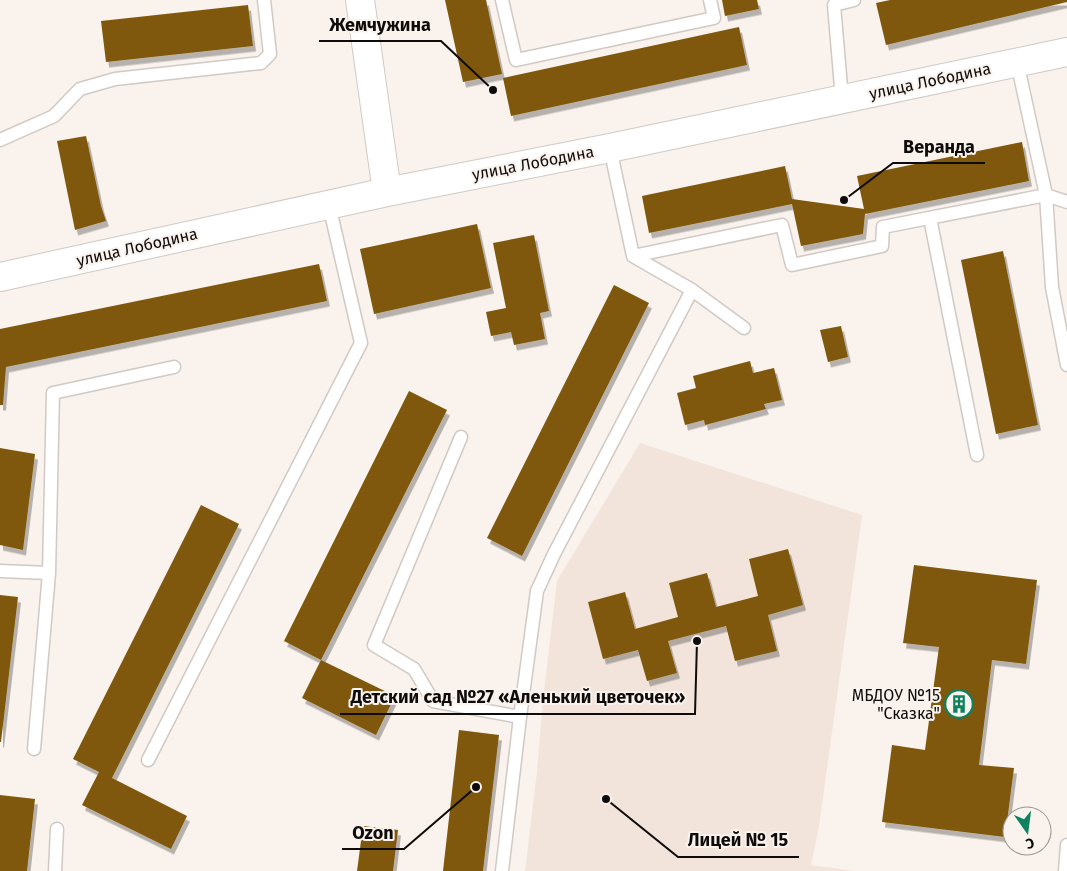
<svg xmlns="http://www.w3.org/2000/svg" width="1067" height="871" viewBox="0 0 1067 871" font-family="'Fira Sans',sans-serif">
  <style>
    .built { fill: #f2e4db }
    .building { fill: #7f5909; filter: url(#shadow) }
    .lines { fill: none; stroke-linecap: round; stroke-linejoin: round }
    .lane-casing { stroke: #d1c9c4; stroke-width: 15 }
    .secondary-casing { stroke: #d1c9c4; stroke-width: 30 }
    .lane { stroke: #fff; stroke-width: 12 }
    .secondary { stroke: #fff; stroke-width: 28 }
    .labels { text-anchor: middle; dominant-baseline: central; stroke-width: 4; stroke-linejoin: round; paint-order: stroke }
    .street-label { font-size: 16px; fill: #0e0b0a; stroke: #f9f2ed }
    .poi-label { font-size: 16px; fill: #0e0b0a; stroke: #f9f2ed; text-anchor: end }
    .leader { fill: none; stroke: #0e0b0a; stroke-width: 2 }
    .callout-dot { fill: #0e0b0a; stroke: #f9f2ed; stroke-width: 2 }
    .callout-label { font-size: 18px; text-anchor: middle; font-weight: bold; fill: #0e0b0a; stroke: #f9f2ed; stroke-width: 4; stroke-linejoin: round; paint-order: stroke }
  </style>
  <defs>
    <filter id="shadow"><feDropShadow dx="3" dy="5.5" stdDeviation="0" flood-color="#0004"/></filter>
  </defs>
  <rect width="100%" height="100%" fill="#f9f2ed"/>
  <!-- built -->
  <path class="built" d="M640,443l222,72 -43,311 -8,39 43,6h-329l12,-99 6,-72 14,-119z"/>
  <!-- building -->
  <path class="building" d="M445,0h41l16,74 -39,8z
    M722,0h35l2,9 -34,7z
    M890,0h177v2l-181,43 -10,-42z
    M248,5l5,41 -147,16 -5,-41z
    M739,27l8,38 -236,51 -8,-38z
    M86,136l15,70 5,15 -31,9 -18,-89z
    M1022,142l7,39 -164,33 -2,20 -62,12 -9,-42 -143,29 -7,-37 143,-30 7,33 72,10 -7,-33z
    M477,224l14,64 -117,26 -14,-65z
    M534,235l15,76 -9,2 5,26 -31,6 -3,-13 -20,4 -5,-24 20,-4 -13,-65z
    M1003,251l35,174 -42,9 -35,-174z
    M319,264l8,37 -321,66 -3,38h-3v-76z
    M614,285l35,18 -127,253 -35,-18z
    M841,326l7,31 -20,5 -8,-32z
    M750,361l3,12 21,-5 8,32 -18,4 2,5 -61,16 -1,-5 -19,5 -8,-32 19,-5 -3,-12z
    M409,391l38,19 -126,250 -37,-19z
    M0,448l35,6 -12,96 -23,-5z
    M201,505l38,19 -127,254 75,38 -16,33 -89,-44 17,-33 -26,-13z
    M788,549l15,56 -35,10 9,36 -42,10 -9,-35 -58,15 9,32 -30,8 -9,-31 -35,9 -15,-57 37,-10 10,37 43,-12 -9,-34 38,-10 9,34 42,-11 -9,-37z
    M914,565l123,15 -11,84 -34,-4 -13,105 35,3 -9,69 -123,-15 10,-77 33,5 14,-103 -36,-4z
    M0,595l18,2 -17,145h-1z
    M321,660l74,36 -19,39 -74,-37z
    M459,730l40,5 -16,136h-40z
    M0,795l35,4 -8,72h-27z
    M363,826l35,4 -5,41h-36z"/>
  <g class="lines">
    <defs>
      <path id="lane" d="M502,0l14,60 198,-42 -4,-18
        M1017,62l29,133 21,7
        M842,99l-8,-94 20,-5
        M0,140l54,-24 26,-27 35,-10 146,-16 9,-9 -6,-54
        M610,148l23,108
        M930,218l47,237
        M692,290l52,38
        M461,437l-87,208 40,24 19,32 87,16 -18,154
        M0,571l49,2 4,-180 121,-26
        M520,717l17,-126 17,-37 138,-264 -59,-34 149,-31 10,40 90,-19 1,-19 163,-32 6,92 15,78
        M34,749l15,-176
        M148,760l213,-417 -32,-138
        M55,871l2,-42
        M1065,871l2,-26"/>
      <path id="secondary" d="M360,0l27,192
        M0,277l387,-85 223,-44 457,-96"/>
    </defs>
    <!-- lane casing -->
    <use href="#lane" class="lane-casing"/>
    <!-- secondary casing -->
    <use href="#secondary" class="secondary-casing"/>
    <!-- lane -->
    <use href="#lane" class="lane"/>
    <!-- secondary -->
    <use href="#secondary" class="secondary"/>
  </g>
  <!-- icons -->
  <defs>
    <symbol id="building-ring" viewBox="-11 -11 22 22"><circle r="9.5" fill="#f9f2ed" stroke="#0c8260" stroke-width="1.5"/><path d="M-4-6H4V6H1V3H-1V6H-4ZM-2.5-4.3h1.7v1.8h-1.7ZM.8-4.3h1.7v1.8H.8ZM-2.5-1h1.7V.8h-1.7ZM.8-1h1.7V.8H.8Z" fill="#0c8260"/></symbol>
  </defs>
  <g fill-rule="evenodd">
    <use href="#building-ring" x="943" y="688" width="32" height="32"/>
  </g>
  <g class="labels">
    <!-- street labels -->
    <g class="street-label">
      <text transform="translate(930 81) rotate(-12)">улица Лободина</text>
      <text transform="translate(533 163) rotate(-11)">улица Лободина</text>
      <text transform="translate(137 247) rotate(-13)">улица Лободина</text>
    </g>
    <!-- poi labels -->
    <g class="poi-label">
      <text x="940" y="695">МБДОУ №15<tspan x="940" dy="18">"Сказка"</tspan></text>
    </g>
  </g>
  <!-- callouts -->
  <path class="leader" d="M493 90L441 41H319M844 200L893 163H985M697 641L695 714H340M476 787L404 849H342M606 799L678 857H799"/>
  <g class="callout-dot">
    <circle cx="493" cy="90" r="5"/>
    <circle cx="844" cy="200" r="5"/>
    <circle cx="697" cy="641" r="5"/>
    <circle cx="476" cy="787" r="5"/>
    <circle cx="606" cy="799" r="5"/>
  </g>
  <g class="callout-label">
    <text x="380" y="31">Жемчужина</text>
    <text x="939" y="153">Веранда</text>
    <text x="518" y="703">Детский сад №27 «Аленький цветочек»</text>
    <text x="373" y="839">Ozon</text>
    <text x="738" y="846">Лицей № 15</text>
  </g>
  <!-- north arrow -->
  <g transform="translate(1027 831) rotate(166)"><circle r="24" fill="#f9f2ed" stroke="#9b9692"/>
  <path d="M0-4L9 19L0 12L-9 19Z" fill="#0c8260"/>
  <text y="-8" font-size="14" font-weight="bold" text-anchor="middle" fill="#0e0b0a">С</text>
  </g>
</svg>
